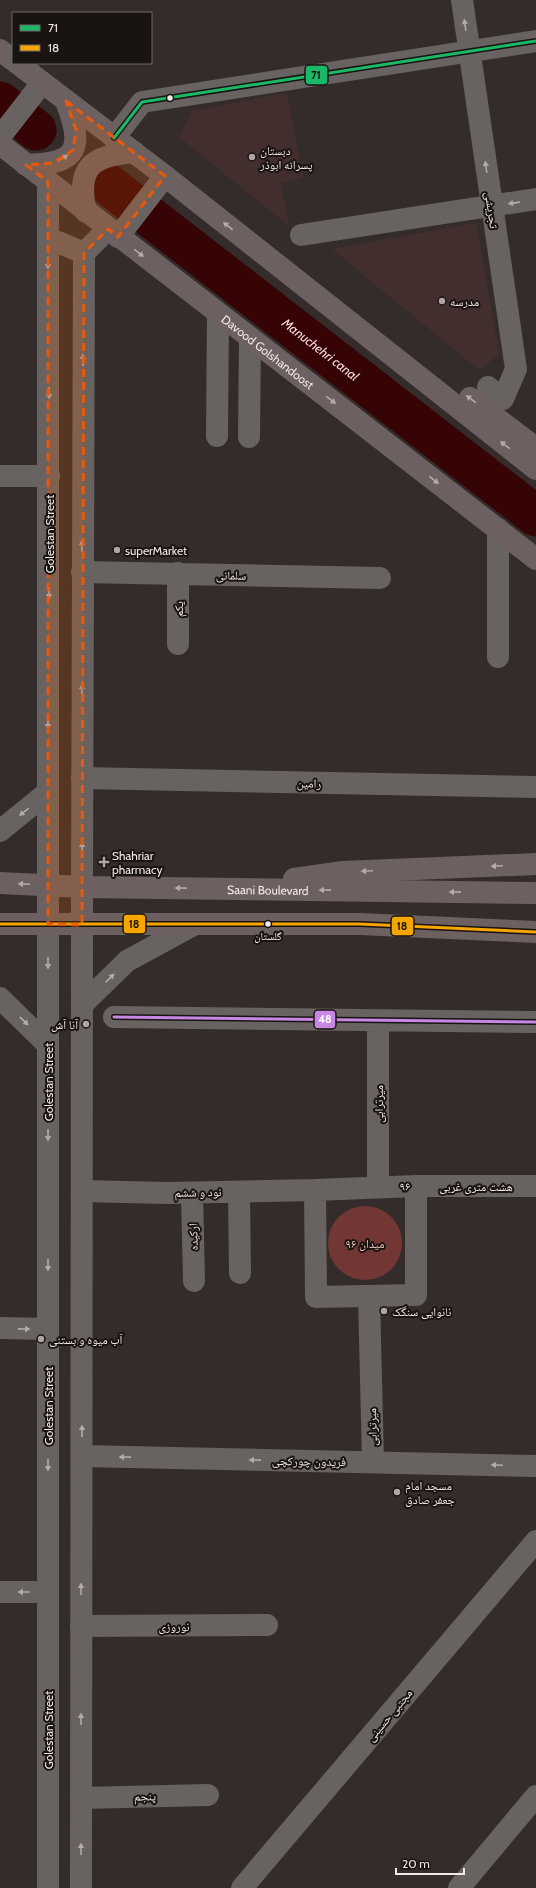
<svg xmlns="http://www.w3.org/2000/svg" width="536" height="1888" viewBox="0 0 536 1888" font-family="Cabin,'Noto Naskh Arabic',sans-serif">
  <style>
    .built { fill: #422f2d }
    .green { fill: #723734 }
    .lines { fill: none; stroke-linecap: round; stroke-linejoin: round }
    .river { stroke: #360405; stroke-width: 41 }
    .street { stroke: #686260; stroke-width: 22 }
    .secondary { stroke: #686260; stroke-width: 22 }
    .primary { stroke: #6c6160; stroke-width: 22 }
    .bus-1-casing { stroke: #191312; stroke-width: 6 }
    .bus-2-casing { stroke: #191312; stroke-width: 6 }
    .bus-3-casing { stroke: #191312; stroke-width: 6 }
    .bus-1 { stroke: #1ab867; stroke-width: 3 }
    .bus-2 { stroke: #f7a600; stroke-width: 3 }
    .bus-3 { stroke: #c787e3; stroke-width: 3 }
    .oneway { fill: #b3abaa }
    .oneway2 { fill: #b5abaa }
    .marked { fill: #e8590c; fill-opacity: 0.2; stroke: #e8590c; stroke-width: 3; stroke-dasharray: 8 5; stroke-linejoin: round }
    .bus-dot { fill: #f1e7e6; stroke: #191312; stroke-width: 1.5 }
    .poi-dot { fill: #afa6a4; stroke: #191312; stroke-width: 1.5 }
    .labels { text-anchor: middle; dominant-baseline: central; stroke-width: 4; stroke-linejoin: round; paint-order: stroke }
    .bus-label { font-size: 11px; fill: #f1e7e6; stroke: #191312 }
    .poi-label { font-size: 12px; fill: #f1e7e6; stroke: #191312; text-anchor: start }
    .street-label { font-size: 12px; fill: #f1e7e6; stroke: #191312 }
    .park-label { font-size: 12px; fill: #f5c4bf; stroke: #191312 }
    .water-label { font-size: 13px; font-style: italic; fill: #f6dcd9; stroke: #191312 }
    .line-badge { stroke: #191312; stroke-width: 1.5 }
    .badge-label { font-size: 11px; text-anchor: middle; font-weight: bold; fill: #fff }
    .pale-badge-label { font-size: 11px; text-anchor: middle; font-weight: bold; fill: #111 }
  </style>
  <rect width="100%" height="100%" fill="#342c2a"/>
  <!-- built -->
  <path class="built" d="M287,93l16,85 -22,5 8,43 -110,-89 13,-26z
    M476,223l23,130 -19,18 -148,-122z"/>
  <!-- green -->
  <path class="green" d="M328 1243a37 37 0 1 1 74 0a37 37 0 1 1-74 0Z"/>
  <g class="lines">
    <!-- river -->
    <g class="river">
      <path d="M0,102l36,28"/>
      <path id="s1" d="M105,182l431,334"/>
    </g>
    <!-- street -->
    <path class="street" d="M462,0l54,369 -13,30 -15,-12
      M0,137l42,-54
      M301,235l235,-36
      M118,237l47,-61
      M217,436l1,-122
      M249,437l1,-99
      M0,476h49
      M498,529v128
      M82,572l298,6
      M178,573v71
      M82,778l454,9
      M114,1017l422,5
      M416,1186v109l-100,2 -1,-107z
      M416,1186h120
      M378,1187v-166
      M82,1191l86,2 147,-3
      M239,1192l1,81
      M192,1193l2,88
      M369,1296l4,166
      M0,1328l48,1
      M82,1456l454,10
      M0,1592h48
      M81,1626l186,-1
      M81,1798l127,-3
      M242,1888l294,-347
      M459,1888l77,-92"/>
    <!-- secondary -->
    <path class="secondary" d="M114,138l28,-36 394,-61
      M48,182v703
      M48,238l36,15
      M0,831l48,-39
      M82,887l2,-634 24,-24
      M48,924v964
      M0,998l48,47
      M82,1005l45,-44 68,-37
      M81,1888l1,-963"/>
    <!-- primary -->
    <g class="primary">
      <path d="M0,50l13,10"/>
      <path d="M17,63l148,113 371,293"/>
      <path id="s2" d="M0,144l536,415"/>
      <path d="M26,165c53,-1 58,-17 40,-64"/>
      <path d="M86,212c-10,-45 5,-56 48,-60"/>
      <path d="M470,398l66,50"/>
      <path d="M294,879l49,-7 193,-8"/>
      <path id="s3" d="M0,883l82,4 454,6"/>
      <path d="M82,887v38"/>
      <path d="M0,924h360l176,8"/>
      <path d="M48,924v-39"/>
    </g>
    <defs>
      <path id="bus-1" d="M114,138l28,-36 394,-61"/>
      <path id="bus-2" d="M0,924h360l176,8"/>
      <path id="bus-3" d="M114,1017l422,5"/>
    </defs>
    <!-- bus-1 casing -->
    <use href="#bus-1" class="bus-1-casing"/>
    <!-- bus-2 casing -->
    <use href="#bus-2" class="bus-2-casing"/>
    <!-- bus-3 casing -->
    <use href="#bus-3" class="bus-3-casing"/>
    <!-- bus-1 -->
    <use href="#bus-1" class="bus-1"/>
    <!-- bus-2 -->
    <use href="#bus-2" class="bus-2"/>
    <!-- bus-3 -->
    <use href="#bus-3" class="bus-3"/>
  </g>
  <!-- one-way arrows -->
  <defs><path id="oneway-solid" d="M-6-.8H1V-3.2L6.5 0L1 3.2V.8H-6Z"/></defs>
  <g class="oneway">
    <use href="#oneway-solid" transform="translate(465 25) rotate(-98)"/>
    <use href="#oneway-solid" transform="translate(486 167) rotate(-98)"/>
    <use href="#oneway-solid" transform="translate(514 203) rotate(172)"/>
    <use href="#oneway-solid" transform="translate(48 263) rotate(90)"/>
    <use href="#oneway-solid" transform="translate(83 360) rotate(-90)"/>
    <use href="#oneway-solid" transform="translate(49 393) rotate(90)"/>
    <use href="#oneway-solid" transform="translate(82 546) rotate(-90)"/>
    <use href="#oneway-solid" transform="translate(49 593) rotate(90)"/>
    <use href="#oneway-solid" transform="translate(82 690) rotate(-90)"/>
    <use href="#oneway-solid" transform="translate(48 723) rotate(90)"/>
    <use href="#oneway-solid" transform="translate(24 812) rotate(141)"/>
    <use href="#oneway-solid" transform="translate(82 848) rotate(-90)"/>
    <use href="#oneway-solid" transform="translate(48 963) rotate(90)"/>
    <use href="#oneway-solid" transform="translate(110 978) rotate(-44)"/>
    <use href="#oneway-solid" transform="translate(24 1021) rotate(44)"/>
    <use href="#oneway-solid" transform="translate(48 1135) rotate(90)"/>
    <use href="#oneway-solid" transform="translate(48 1265) rotate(90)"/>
    <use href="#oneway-solid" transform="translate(24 1329) rotate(1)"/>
    <use href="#oneway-solid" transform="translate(82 1431) rotate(-90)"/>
    <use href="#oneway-solid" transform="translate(125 1457) rotate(-179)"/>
    <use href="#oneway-solid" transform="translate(255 1460) rotate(-179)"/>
    <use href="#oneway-solid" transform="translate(48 1465) rotate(90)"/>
    <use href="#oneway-solid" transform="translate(497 1465) rotate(-178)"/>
    <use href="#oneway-solid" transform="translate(81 1589) rotate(-90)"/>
    <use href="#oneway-solid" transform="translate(24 1592) rotate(-180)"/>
    <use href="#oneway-solid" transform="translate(81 1719) rotate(-90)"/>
    <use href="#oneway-solid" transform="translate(81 1849) rotate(-90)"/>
  </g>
  <g class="oneway2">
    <use href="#oneway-solid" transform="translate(63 158) rotate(-31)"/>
    <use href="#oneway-solid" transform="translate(228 226) rotate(-141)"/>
    <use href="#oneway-solid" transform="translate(139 253) rotate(38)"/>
    <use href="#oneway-solid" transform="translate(471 399) rotate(-143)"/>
    <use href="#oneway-solid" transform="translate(331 400) rotate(38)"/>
    <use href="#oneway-solid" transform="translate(505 445) rotate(-142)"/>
    <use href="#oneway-solid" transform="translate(434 480) rotate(38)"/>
    <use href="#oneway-solid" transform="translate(497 866) rotate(178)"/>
    <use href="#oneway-solid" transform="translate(367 871) rotate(178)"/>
    <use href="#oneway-solid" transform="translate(24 884) rotate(-178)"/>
    <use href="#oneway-solid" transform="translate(181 888) rotate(-179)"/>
    <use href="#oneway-solid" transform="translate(325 890) rotate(-179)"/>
    <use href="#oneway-solid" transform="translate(455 892) rotate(-179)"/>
  </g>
  <!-- marked area -->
  <path class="marked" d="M66,101l99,75 -47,61 -10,-8 -24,24 -2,672 -34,-1v-742l-22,-17 27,-2 20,-13 3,-20z"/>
  <!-- markers -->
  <g class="bus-dot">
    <circle cx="170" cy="98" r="3.5"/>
    <circle cx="268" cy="924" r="3.5"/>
  </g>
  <g class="poi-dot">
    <circle cx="252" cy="157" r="4"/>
    <circle cx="442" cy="301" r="4"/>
    <circle cx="117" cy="550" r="4"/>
    <path d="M102 856h4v4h4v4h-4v4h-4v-4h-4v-4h4z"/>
    <circle cx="86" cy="1024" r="4"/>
    <circle cx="384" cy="1311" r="4"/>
    <circle cx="41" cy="1339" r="4"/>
    <circle cx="397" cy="1492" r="4"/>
  </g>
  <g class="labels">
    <!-- bus labels -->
    <g class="bus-label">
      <text x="268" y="936">گلستان</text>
    </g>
    <!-- poi labels -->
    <g class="poi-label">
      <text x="260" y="150">دبستان<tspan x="260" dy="14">پسرانه ابوذر</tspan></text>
      <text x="450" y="301">مدرسه</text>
      <text x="125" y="550">superMarket</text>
      <text x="112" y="855">Shahriar<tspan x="112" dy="14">pharmacy</tspan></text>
      <text x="78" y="1024" text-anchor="end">آنا آش</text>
      <text x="392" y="1311">نانوایی سنگک</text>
      <text x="49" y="1339">آب میوه و بستنی</text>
      <text x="405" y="1485">مسجد امام<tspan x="405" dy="14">جعفر صادق</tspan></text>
    </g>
    <!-- street labels -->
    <g class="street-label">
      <text transform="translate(492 210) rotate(82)">تجریشی</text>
      <text stroke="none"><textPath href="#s2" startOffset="339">Davood Golshandoost</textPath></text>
      <text transform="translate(49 534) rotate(-90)">Golestan Street</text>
      <text transform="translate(231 575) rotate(1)">سلمانی</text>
      <text transform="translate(178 609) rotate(-90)">یکم</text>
      <text transform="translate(309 783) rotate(1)">رامین</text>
      <text stroke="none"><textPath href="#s3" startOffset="268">Saani Boulevard</textPath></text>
      <text transform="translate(48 1082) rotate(-90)">Golestan Street</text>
      <text transform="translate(378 1104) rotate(-90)">میرترابی</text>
      <text transform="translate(405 1186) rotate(-2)">۹۶</text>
      <text x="476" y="1186">هشت متری غربی</text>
      <text transform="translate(198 1192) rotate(-1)">نود و ششم</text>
      <text transform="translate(193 1237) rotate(-91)">ارکیده</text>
      <text transform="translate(48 1406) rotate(-90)">Golestan Street</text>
      <text transform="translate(372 1427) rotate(-91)">میرترابی</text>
      <text transform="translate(309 1461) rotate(1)">فریدون چورکچی</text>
      <text x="174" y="1626">نوروزی</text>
      <text transform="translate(389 1715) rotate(-50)">مجتبی حسینی</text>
      <text transform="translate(48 1730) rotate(-90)">Golestan Street</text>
      <text transform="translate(145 1796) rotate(-1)">پنجم</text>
    </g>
    <!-- park labels -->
    <g class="park-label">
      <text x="365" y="1243">میدان ۹۶</text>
    </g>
    <!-- water labels -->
    <g class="water-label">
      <text stroke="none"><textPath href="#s1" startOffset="273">Manuchehri canal</textPath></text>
    </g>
  </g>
  <g class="line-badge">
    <rect x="305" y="65" width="23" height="20" rx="4" fill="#1ab867"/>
    <rect x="123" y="914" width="23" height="20" rx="4" fill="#f7a600"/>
    <rect x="391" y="916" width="23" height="20" rx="4" fill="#f7a600"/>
    <rect x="314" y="1010" width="22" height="19" rx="4" fill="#c787e3"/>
  </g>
  <g class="badge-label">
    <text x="325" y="1023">48</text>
  </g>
  <g class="pale-badge-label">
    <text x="316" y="79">71</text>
    <text x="134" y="928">18</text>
    <text x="402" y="930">18</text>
  </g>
  <!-- legend -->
  <rect x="12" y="12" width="140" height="52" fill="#191312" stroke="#6f6867"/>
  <rect x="20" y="25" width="20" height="6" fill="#1ab867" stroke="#6f6867"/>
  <text x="48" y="32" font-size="12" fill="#f1e7e6">71</text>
  <rect x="20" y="45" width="20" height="6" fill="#f7a600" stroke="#6f6867"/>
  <text x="48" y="52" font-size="12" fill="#f1e7e6">18</text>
  <!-- scale -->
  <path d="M396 1868v6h68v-6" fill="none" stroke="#f1e7e6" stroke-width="2"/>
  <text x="402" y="1868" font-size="12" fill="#f1e7e6" stroke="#191312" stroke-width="3" paint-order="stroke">20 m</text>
</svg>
